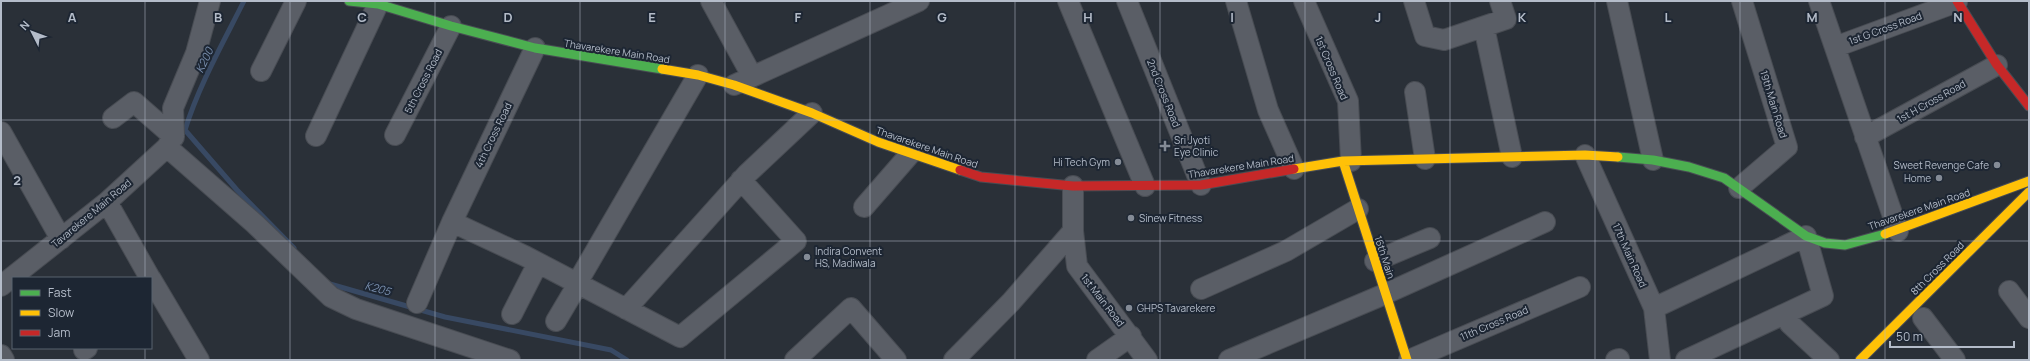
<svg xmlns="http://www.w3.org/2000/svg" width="2030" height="361" viewBox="0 0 2030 361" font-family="Manrope,sans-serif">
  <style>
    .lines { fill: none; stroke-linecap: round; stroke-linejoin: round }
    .stream { stroke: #384963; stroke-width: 5 }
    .street-casing { stroke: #484c53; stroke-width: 22 }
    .fast-casing { stroke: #484c53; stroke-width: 11 }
    .slow-casing { stroke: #484c53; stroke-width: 11 }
    .jam-casing { stroke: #484c53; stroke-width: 11 }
    .street { stroke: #5a5e66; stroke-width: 20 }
    .fast { stroke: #4caf50; stroke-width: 9 }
    .slow { stroke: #ffc107; stroke-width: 9 }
    .jam { stroke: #c62828; stroke-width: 9 }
    .grid { fill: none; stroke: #b4bcc9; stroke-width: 1; stroke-opacity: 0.55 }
    .poi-dot { fill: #848b96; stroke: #1d2633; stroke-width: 1.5 }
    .labels { text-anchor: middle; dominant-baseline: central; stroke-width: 4; stroke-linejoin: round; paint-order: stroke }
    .street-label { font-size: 10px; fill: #b4bcc9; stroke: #1d2633 }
    .poi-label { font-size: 10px; fill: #b4bcc9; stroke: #1d2633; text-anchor: start }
    .water-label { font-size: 11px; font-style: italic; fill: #7c92b1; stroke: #1d2633 }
    .grid-label { font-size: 13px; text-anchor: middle; font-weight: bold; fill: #b4bcc9; stroke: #1d2633; stroke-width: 4; stroke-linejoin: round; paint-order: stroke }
  </style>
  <rect width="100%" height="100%" fill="#2a3038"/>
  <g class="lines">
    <!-- stream -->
    <path class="stream" d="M244,1c-21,42 -45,84 -59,129l52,60 57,58
      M330,284l115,33 166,33 16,10"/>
    <defs>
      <path id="street" d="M711,1l41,75
        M1068,1l77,185
        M1127,1l74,184
        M1236,1l32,109 26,59
        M1304,1l44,100 3,60
        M1414,1l11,35 19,4 62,-21 -6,-18
        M1617,1l36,159
        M1819,1l79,230
        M1484,27l28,130
        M1835,47l122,-45
        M261,71l35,-70
        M734,85l185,-84
        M1415,92l10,67
        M113,118l21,-16 40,35
        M1,132l60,107
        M395,135l56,-109
        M316,136l62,-132
        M1865,137l132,-72
        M167,147l88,77 76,73 25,12 154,51
        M1585,155l69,153 6,52
        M1073,186v45l4,35 70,94
        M1739,188l48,-41 -45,-146
        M107,202l43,76
        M864,207l47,-54
        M452,222l73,34 155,81 116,-96 -55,-61
        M1375,261l55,-23
        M151,279l48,81
        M577,283l121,-208
        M1,286l106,-84 60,-55 7,-12 -1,-27 23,-55 14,-52
        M1201,289l85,-38 72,-42
        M2009,291l20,27
        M417,303l35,-81 83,-174
        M1654,308l152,-72 17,60 -137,64
        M626,309l121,-135 65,-61
        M512,314l26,-51
        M1923,318l32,42
        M556,321l22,-37
        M1790,324l39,36
        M84,350l3,-2
        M1,355l3,5
        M795,360l56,-52 45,52
        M954,360l57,-58 62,-71
        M1097,360l34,-24
        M1229,360l156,-66 160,-72
        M1409,360l171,-73
        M1616,360l3,-1"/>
      <path id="fast" d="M349,1l29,3 73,22 84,22 127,21
        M1618,157l35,3 36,7 35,11 82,58 19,7 20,2 40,-11"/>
      <path id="slow" d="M662,69l36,6 36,10 78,28 66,29 82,28
        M1343,161l64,199
        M1294,169l49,-8 242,-6 33,2
        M1885,234l144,-53
        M1860,360l169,-168"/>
      <path id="jam" d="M1957,1l40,64 32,41
        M960,170l21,7 92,9 128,-1 93,-16"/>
    </defs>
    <!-- street casing -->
    <use href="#street" class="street-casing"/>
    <!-- fast casing -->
    <use href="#fast" class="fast-casing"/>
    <!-- slow casing -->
    <use href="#slow" class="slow-casing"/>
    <!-- jam casing -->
    <use href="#jam" class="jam-casing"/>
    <!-- street -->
    <use href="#street" class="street"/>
    <!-- fast -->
    <use href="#fast" class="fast"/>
    <!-- slow -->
    <use href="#slow" class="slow"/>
    <!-- jam -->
    <use href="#jam" class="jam"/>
  </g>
  <!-- grid -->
  <path class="grid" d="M145,1v277M290,1v359M435,1v359M580,1v359M725,1v359M870,1v359M1015,1v359M1160,1v359M1305,1v359M1450,1v359M1595,1v359M1740,1v359M1885,1v359M1,120h2028M1,241h2028M145,348v12"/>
  <!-- markers -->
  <g class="poi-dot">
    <path d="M1163 140h4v4h4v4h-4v4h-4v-4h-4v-4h4z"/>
    <circle cx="1118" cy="162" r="4"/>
    <circle cx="1997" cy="165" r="4"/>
    <circle cx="1939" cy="178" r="4"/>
    <circle cx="1131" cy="218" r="4"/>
    <circle cx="807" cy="257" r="4"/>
    <circle cx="1129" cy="308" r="4"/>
  </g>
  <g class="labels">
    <!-- street labels -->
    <g class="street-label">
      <text transform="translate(1885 28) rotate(-20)">1st G Cross Road</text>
      <text transform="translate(617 51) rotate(9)">Thavarekere Main Road</text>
      <text transform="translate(1332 68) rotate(67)">1st Cross Road</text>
      <text transform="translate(423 81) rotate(-63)">5th Cross Road</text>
      <text transform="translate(1164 93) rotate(68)">2nd Cross Road</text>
      <text transform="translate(1931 101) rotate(-29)">1st H Cross Road</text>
      <text transform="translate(1774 104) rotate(73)">19th Main Road</text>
      <text transform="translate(493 135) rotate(-64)">4th Cross Road</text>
      <text transform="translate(927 147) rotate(19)">Thavarekere Main Road</text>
      <text transform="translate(1241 166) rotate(-9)">Thavarekere Main Road</text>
      <text transform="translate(1919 209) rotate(-19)">Thavarekere Main Road</text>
      <text transform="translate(91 213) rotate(-40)">Tavarekere Main Road</text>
      <text transform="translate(1630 255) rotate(66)">17th Main Road</text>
      <text transform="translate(1385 257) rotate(72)">16th Main</text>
      <text transform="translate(1937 268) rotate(-45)">8th Cross Road</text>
      <text transform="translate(1103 300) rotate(52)">1st Main Road</text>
      <text transform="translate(1494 323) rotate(-23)">11th Cross Road</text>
    </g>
    <!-- poi labels -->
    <g class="poi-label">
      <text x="1174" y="140">Sri Jyoti<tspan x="1174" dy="12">Eye Clinic</tspan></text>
      <text x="1110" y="162" text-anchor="end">Hi Tech Gym</text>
      <text x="1989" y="165" text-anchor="end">Sweet Revenge Cafe</text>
      <text x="1931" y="178" text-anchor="end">Home</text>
      <text x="1139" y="218">Sinew Fitness</text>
      <text x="815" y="251">Indira Convent<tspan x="815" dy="12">HS, Madiwala</tspan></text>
      <text x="1137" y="308">GHPS Tavarekere</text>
    </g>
    <!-- water labels -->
    <g class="water-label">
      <text transform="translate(204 60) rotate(-65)">K200</text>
      <text transform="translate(378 288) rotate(15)">K205</text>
    </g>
  </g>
  <g class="grid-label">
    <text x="72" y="22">A</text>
    <text x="218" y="22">B</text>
    <text x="362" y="22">C</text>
    <text x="508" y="22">D</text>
    <text x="652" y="22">E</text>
    <text x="798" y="22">F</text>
    <text x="942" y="22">G</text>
    <text x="1088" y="22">H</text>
    <text x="1232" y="22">I</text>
    <text x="1378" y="22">J</text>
    <text x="1522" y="22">K</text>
    <text x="1668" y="22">L</text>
    <text x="1812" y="22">M</text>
    <text x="1958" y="22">N</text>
    <text x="17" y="185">2</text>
  </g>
  <!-- border -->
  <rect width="2030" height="361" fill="none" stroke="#b4bcc9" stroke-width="4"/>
  <!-- legend -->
  <rect x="12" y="277" width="140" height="72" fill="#1d2633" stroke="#59626f"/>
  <rect x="20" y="290" width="20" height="6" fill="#4caf50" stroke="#59626f"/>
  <text x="48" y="297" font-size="12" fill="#b4bcc9">Fast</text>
  <rect x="20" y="310" width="20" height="6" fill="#ffc107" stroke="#59626f"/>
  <text x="48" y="317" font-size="12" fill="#b4bcc9">Slow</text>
  <rect x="20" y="330" width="20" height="6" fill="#c62828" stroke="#59626f"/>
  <text x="48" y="337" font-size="12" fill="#b4bcc9">Jam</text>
  <!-- north arrow -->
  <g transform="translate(32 32) rotate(312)" stroke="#1d2633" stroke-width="3" paint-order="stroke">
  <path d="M0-3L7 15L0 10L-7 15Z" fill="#b4bcc9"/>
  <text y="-6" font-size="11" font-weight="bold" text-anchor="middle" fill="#b4bcc9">N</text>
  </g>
  <!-- scale -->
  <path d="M1890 341v6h124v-6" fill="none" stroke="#b4bcc9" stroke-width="2"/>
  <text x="1896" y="341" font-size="12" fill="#b4bcc9" stroke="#1d2633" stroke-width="3" paint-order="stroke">50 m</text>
</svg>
